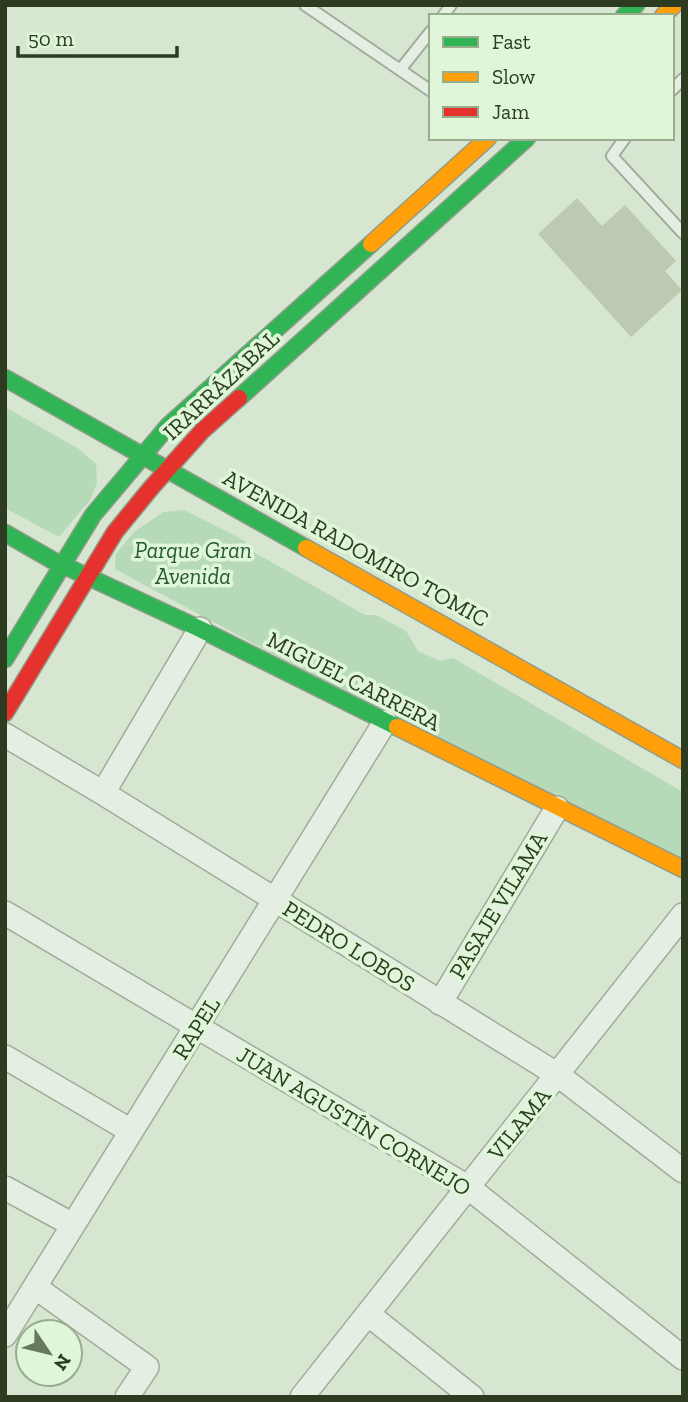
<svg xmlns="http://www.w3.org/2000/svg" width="688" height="1402" viewBox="0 0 688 1402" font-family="'Zilla Slab',serif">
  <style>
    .green { fill: #b6d9b8 }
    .building { fill: #bccab1 }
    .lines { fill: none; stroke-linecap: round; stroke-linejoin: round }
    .lane-casing { stroke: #a0ac99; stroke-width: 14 }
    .street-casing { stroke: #a0ac99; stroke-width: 26 }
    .fast-casing { stroke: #909c89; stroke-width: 19 }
    .slow-casing { stroke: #909c89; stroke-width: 19 }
    .jam-casing { stroke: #909c89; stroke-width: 19 }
    .lane { stroke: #e5eee3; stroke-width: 10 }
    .street { stroke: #e5eee3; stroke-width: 23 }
    .fast { stroke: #30b455; stroke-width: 16 }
    .slow { stroke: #ff9f0a; stroke-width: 16 }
    .jam { stroke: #e5322d; stroke-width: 16 }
    .labels { text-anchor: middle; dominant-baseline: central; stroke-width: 7; stroke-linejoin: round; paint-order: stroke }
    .street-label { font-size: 23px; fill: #2d3c20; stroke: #dff7d8 }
    .park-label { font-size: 23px; font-style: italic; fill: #265935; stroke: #dff7d8 }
  </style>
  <rect width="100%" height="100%" fill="#d6e6d1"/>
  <!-- green -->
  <path class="green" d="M5,407l74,42 17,15 1,19 -7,17 -31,37 -54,-29z
    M184,510l61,31 7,10 113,64h11l30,16 12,20 22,10 13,-3 230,134v70l-295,-146 -273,-147 1,-15 18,-22 29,-20z"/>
  <!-- building -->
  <path class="building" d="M577,198l25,28 23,-21 51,56 -11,10 17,19 -51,47 -93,-103z"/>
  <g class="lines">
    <defs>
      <path id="lane" d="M305,5l126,86
        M443,16l8,-11
        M400,70l31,-39
        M672,90l11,-11
        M625,138l-13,18 71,77"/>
      <path id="street" d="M5,735l98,58 455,282 125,96
        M103,793l97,-164
        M5,913l464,275 214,170
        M440,1003l117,-195
        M5,1057l126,74
        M5,1188l68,37
        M35,1287l112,80 -20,30
        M368,1314l104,83
        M5,1335l380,-613
        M302,1397l381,-482"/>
      <path id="fast" d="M624,16l12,-11
        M5,378l301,170
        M239,398l288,-260
        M5,533l47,27 148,69 197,98
        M5,659l88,-144 75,-89 203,-182"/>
      <path id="slow" d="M663,16l11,-11
        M371,244l117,-106
        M306,548l377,212
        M397,727l286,142"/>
      <path id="jam" d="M5,713l110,-181 36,-44 51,-57 37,-33"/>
    </defs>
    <!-- lane casing -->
    <use href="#lane" class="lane-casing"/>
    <!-- street casing -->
    <use href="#street" class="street-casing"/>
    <!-- fast casing -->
    <use href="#fast" class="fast-casing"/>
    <!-- slow casing -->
    <use href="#slow" class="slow-casing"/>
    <!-- jam casing -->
    <use href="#jam" class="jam-casing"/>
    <!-- lane -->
    <use href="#lane" class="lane"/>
    <!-- street -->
    <use href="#street" class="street"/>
    <!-- fast -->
    <use href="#fast" class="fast"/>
    <!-- slow -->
    <use href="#slow" class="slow"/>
    <!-- jam -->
    <use href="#jam" class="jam"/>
  </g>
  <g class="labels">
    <!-- street labels -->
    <g class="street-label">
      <text transform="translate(221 385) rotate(-43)">IRARRÁZABAL</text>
      <text transform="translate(356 548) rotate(29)">AVENIDA RADOMIRO TOMIC</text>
      <text transform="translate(354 681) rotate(27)">MIGUEL CARRERA</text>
      <text transform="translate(498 905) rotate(-59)">PASAJE VILAMA</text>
      <text transform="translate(349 946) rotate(32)">PEDRO LOBOS</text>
      <text transform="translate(196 1028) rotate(-58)">RAPEL</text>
      <text transform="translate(354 1121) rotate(31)">JUAN AGUSTÍN CORNEJO</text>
      <text transform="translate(519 1124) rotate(-51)">VILAMA</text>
    </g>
    <!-- park labels -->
    <g class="park-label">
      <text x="193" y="550">Parque Gran<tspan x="193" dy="26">Avenida</tspan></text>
    </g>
  </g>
  <!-- border -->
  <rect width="688" height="1402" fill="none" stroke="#2d3c20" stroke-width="14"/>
  <!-- legend -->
  <rect x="429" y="14" width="245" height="126" fill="#dff7d8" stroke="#98ac8e" stroke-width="2"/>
  <rect x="443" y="37" width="35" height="10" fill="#30b455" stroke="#98ac8e" stroke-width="2"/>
  <text x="492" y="49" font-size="21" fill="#2d3c20">Fast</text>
  <rect x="443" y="72" width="35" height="10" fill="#ff9f0a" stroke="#98ac8e" stroke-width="2"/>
  <text x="492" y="84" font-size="21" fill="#2d3c20">Slow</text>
  <rect x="443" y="107" width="35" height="10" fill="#e5322d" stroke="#98ac8e" stroke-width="2"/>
  <text x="492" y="119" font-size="21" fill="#2d3c20">Jam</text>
  <!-- north arrow -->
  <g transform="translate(49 1353) rotate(125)"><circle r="33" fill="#dff7d8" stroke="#98ac8e" stroke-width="2"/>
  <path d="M0-5L12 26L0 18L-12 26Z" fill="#68785e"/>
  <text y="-10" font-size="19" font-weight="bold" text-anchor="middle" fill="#2d3c20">N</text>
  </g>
  <!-- scale -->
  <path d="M18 46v10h159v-10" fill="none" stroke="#2d3c20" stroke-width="3.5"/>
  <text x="28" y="46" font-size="21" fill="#2d3c20" stroke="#dff7d8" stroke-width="5" paint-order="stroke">50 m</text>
</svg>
